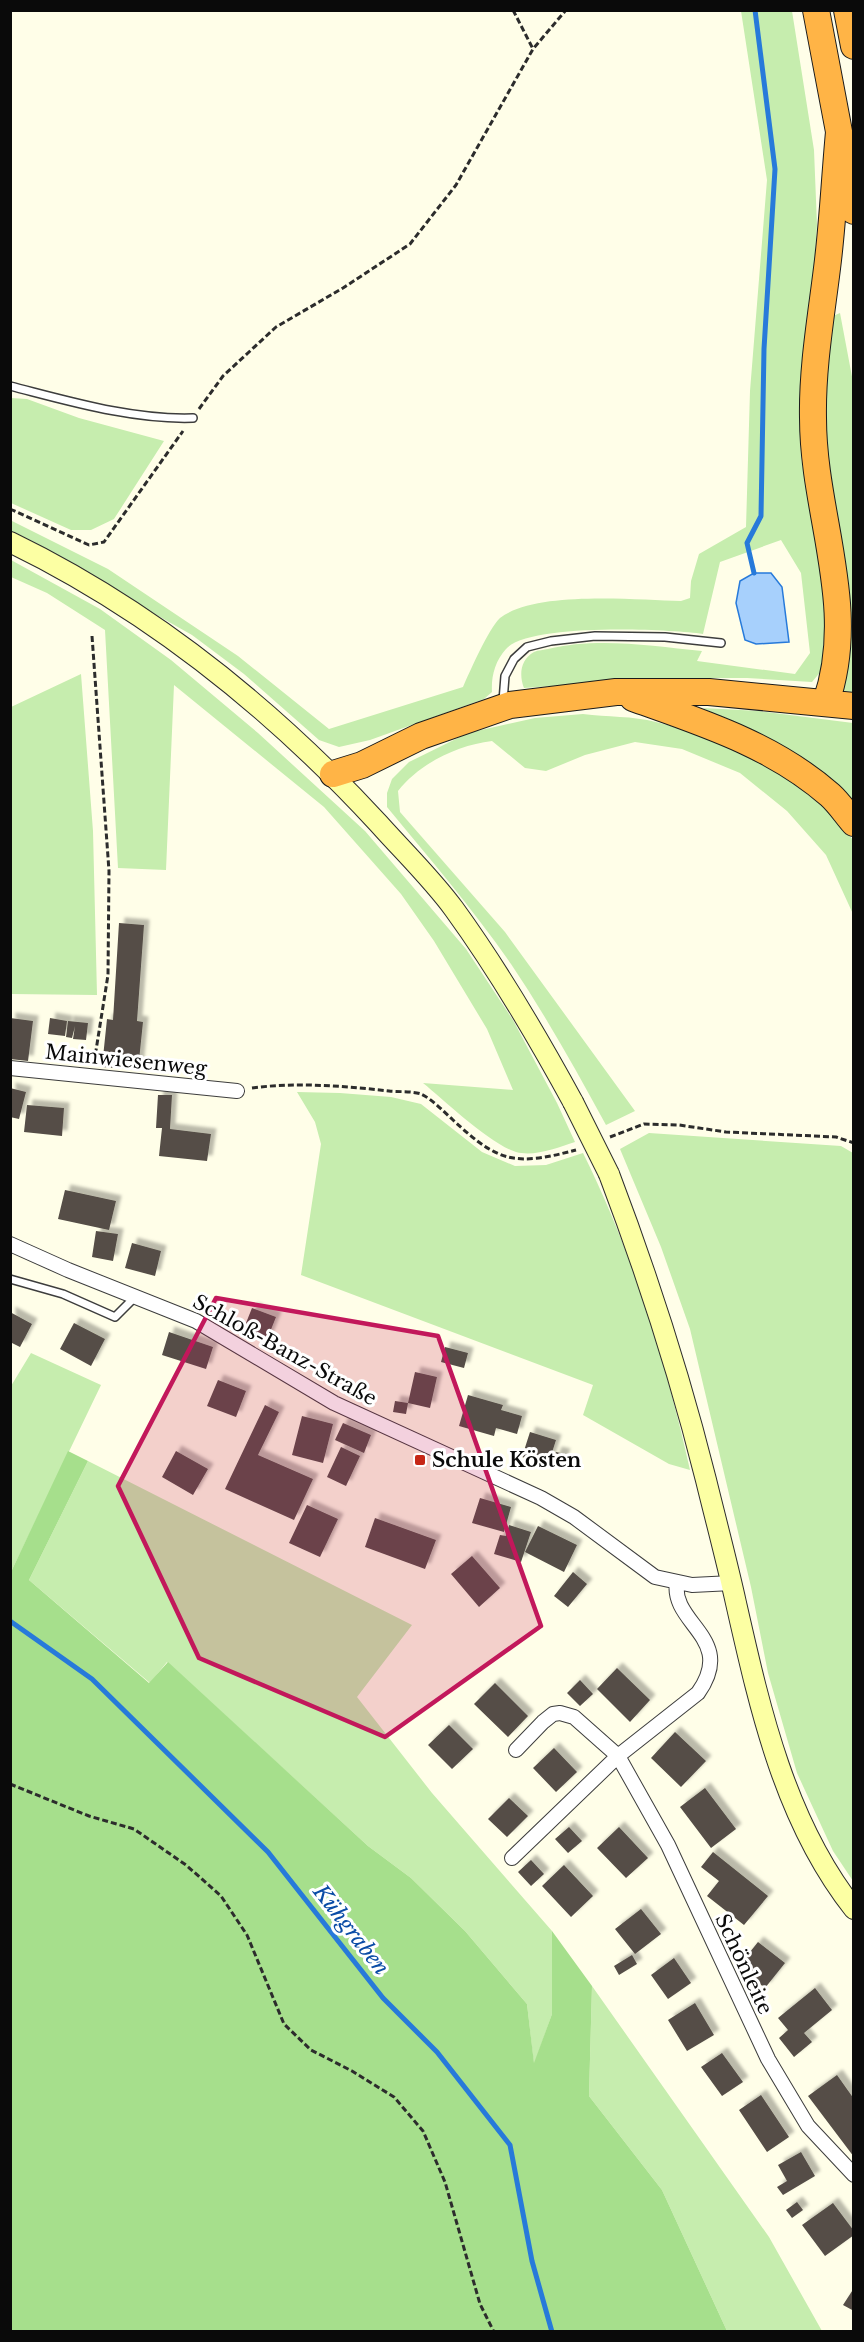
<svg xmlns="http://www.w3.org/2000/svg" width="864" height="2342" viewBox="0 0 864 2342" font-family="'Libre Baskerville',serif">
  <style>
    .green { fill: #c6edae }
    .forest { fill: #a6df8c }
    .water { fill: #a7d0fc; stroke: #277ada; stroke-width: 1.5 }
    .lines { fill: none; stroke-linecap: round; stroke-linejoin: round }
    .stream { stroke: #277ada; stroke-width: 5 }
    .building { fill: #544d46; filter: url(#shadow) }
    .lane-casing { stroke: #3d3d3d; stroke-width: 10 }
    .street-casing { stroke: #3d3d3d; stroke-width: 16 }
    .secondary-casing { stroke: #2c2c2c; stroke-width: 22 }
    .highway-casing { stroke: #1b1b1b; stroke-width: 28 }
    .path { stroke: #2c2c2c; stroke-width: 3; stroke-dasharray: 6 3; stroke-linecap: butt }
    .lane { stroke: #fff; stroke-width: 7 }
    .street { stroke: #fff; stroke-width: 14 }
    .secondary { stroke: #fcffa3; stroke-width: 20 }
    .highway { stroke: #ffb446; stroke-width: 26 }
    .secondary-bridge-casing { stroke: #2c2c2c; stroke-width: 22; stroke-linecap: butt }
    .secondary-bridge { stroke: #fcffa3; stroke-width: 20 }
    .marked { fill: #c2185b; fill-opacity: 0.2; stroke: #c2185b; stroke-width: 4.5; stroke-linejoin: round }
    .poi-dot { fill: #c62717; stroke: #fff; stroke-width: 2 }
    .labels { text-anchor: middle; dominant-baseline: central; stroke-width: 6; stroke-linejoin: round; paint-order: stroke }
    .street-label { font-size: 20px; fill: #0a0a0a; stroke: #fff }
    .poi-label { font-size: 20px; font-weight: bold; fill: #0a0a0a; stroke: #fff; text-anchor: start }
    .water-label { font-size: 21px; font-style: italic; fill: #0a4ca6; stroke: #fff }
  </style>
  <defs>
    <filter id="shadow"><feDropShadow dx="5.5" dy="-5.5" stdDeviation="1.5" flood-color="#0004"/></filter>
  </defs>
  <rect width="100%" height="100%" fill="#fffee8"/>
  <!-- green -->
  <path class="green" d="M741,11h51l22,139 3,75 -4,59 -10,72 -3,58 1,44 22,119 2,45 -3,48 -10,12 -65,-4h-81l-142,10c-5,-13 -4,-28 10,-36 4,-2 10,-2 14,-3 50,-12 103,-3 154,2l-5,10 98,13 15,-21 -9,-80 -20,-33 -61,22 -17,72c-36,-5 -174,-11 -197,15 -11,12 -15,28 -14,43l-8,7 -114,41 -31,7 -20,-7 -75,-66 -52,-39 -181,-102 -1,-13 98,49 130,87 91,73 134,-42c7,-16 26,-59 37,-69 36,-28 136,-18 181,-17l9,-3 1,-17 8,-27 47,-27 4,-136 17,-211z
    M840,313l13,69v310l-10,-1 3,-33 -19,-208 -3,-67 9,-67z
    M11,398l16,1 52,19 85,23 -50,78 -23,11h-20l-60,-27z
    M11,560l89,49 71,51 87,73 107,98 101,118 47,71 44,83 18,39c-18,6 -41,15 -59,10 -26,-8 -71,-51 -93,-69l90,7 -26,-61 -53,-88 -33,-47 -77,-87 -150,-122 -8,185 -48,-2 -13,-238 -58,-37 -36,-16z
    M81,674l12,157 4,164 -86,-1v-287z
    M703,708l56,3 94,12v83z
    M583,714c24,3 50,2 73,8 70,17 153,59 197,118v74l-27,-59 -39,-44 -47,-38 -58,-24 -47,-7 -50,13 -39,16 -21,-3 -33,-27c-34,4 -72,22 -94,50l2,21 105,120 130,179 -29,14c-30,-55 -60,-109 -95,-161 -38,-55 -82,-106 -124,-157v-14l5,-14 17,-17 59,-29 67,-15z
    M297,1092l43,1 51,4 30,7 61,48 33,14 31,-1 37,-12c50,101 83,209 107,317l-21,-6 -86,-49 10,-30 -292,-110 20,-131 -6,-22z
    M649,1133l192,13 12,7v728l-20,-30 -36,-78 -29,-100 -17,-86 -61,-258 -29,-82 -41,-98z
    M31,1353l70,32 -90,187v-186z
    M88,1461l324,164 -55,72 75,96 120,138v83l-18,51 -7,-61 -62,-73 -54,-53 -43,-32 -201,-184 -17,21 -121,-103z
    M592,1986l177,251 53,94h-95l-65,-141 -73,-94z"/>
  <!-- forest -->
  <path class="forest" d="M68,1451l20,10 -59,119 120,103 19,-21 200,184 43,32 54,53 62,73 7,59 18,-49v-83l40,55 -3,110 73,94 65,141h-716v-759z"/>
  <!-- water -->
  <path class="water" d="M754,573h17l11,14 7,55 -33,2 -11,-4 -9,-37 4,-22z"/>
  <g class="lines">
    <!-- stream -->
    <path class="stream" d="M754,573l-7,-30 14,-27 3,-167 11,-180 -20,-159
      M10,1621l82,58 176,173 115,146 54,54 73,93 22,116 20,71"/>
  </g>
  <!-- building -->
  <path class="building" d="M119,923l25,2 -7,96 6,1 -5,48 -36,-3 5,-48 6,1z
    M10,1018l23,3 -5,40 -18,-2z
    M50,1018l17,3 -2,15 -17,-2z
    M68,1021l20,2 -2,17 -13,-1 2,-13 -3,12 -6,-1z
    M10,1088l16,4 -7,27 -9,-2z
    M158,1095h14l-2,34 41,5 -4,27 -48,-5 3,-28h-6z
    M27,1105l37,3 -2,28 -38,-4z
    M65,1190l51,11 -7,29 -51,-11z
    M96,1231l22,3 -5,27 -21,-4z
    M132,1243l29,8 -6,25 -30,-8z
    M252,1308l24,9 -10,25 -24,-9z
    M10,1312l22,12 -12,23 -10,-5z
    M74,1323l31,16 -14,27 -31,-17z
    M169,1332l44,15 -7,22 -44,-14z
    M445,1347l23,6 -4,15 -23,-6z
    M415,1372l22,5 -7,31 -22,-5 -2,11 -13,-2 2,-11 13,2z
    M218,1380l28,11 -10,26 -29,-11z
    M468,1395l35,10 -2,5 21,6 -5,18 -21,-6 -2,8 -35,-10z
    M265,1405l14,7 -21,43 55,24 -19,41 -69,-31z
    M302,1416l31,8 -10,39 -31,-8z
    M343,1423l28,12 -7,18 -29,-13z
    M530,1432l26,8 -8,25 -26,-8z
    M341,1447l19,9 -14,30 -19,-9z
    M176,1451l32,18 -15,26 -31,-18z
    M556,1452l9,2 -5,14 -8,-3z
    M480,1498l31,9 -7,25 -32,-9z
    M307,1505l31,14 -18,38 -31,-14z
    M375,1518l61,22 -11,29 -60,-22z
    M509,1525l22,7 -10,30 -27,-8 6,-19 6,1z
    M538,1526l39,19 -13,27 -39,-20z
    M472,1556l28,32 -21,19 -28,-33z
    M573,1572l14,12 -19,23 -14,-11z
    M617,1668l33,32 -20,22 -33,-33z
    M580,1680l13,14 -13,12 -13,-13z
    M495,1683l33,33 -20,21 -34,-33z
    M449,1725l24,24 -21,20 -24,-24z
    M675,1732l31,29 -25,26 -30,-29z
    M554,1748l23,24 -21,20 -23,-24z
    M705,1788l31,41 -25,19 -31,-41z
    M509,1798l19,18 -21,21 -19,-18z
    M569,1827l13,14 -14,12 -13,-14z
    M619,1827l29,31 -22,20 -29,-30z
    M713,1852l55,44 -24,29 -37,-29 12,-15 -18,-14z
    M531,1860l13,14 -13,12 -13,-14z
    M564,1865l29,31 -22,21 -29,-31z
    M641,1909l20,25 -26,20 -20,-25z
    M758,1942l27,21 -20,25 -27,-21z
    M632,1955l5,9 -18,11 -5,-9z
    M674,1958l17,25 -23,16 -17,-24z
    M815,1988l17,22 -28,23 8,9 -18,15 -15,-19 9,-8 -10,-12z
    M695,2003l19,32 -27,16 -19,-31z
    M722,2053l21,29 -21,14 -21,-29z
    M837,2075l17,24v58l-46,-61z
    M761,2095l28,42 -22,15 -28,-42z
    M801,2152l14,24 -32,19 -6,-8 10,-6 -9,-16z
    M797,2202l6,8 -11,8 -6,-8z
    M833,2203l21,28v4l-29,21 -23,-31z
    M854,2288v23l-11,-6z"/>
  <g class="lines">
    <defs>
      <path id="lane" d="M10,386c59,15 122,34 183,32
        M503,701l2,-25 9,-17 13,-12 24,-6 44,-5 70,1 56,6
        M10,1279l53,15 52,23 21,-21"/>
      <path id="street" d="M10,1068l227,23
        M10,1244l58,26 128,51 138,82 207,95 33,19 81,60 37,8 40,-2
        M516,1750l27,-28 10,-8 7,-1 14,4 44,39 50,89 100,214 40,67 46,49
        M512,1858l106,-102 80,-63c39,-55 -28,-69 -21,-111"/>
      <path id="secondary" d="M10,542c142,69 263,167 369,282 25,28 53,55 75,85 45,62 83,127 119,193
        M609,1174c38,100 71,202 97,306 10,41 21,82 30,123 24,106 49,219 118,306"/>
      <path id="highway" d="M816,10l38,201
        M847,10l7,36
        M633,698c70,25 140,47 197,97 9,8 16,19 24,28
        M826,702c33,-96 -13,-187 -13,-284 -1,-53 9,-106 15,-158 5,-43 7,-85 11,-128
        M333,774l29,-9 59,-29 89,-31 106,-13h93l145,14"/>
    </defs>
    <!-- lane casing -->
    <use href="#lane" class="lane-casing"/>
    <!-- street casing -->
    <use href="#street" class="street-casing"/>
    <!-- secondary casing -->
    <use href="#secondary" class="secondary-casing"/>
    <!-- highway casing -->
    <use href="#highway" class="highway-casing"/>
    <!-- path -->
    <path class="path" d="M513,10l20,39
      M199,409l24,-33 53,-49 67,-39 67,-44 46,-59 77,-136 33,-39
      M10,509l79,36 15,-3 79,-111
      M92,636l17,235 -1,104 -14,88
      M252,1088c45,-6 92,-2 137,3 9,1 23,0 32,3 11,5 23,18 32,26 46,43 62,46 123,30
      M610,1137l34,-13 35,1 47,7 110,5 18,6
      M10,1784l79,32 45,13 52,36 35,31 26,39 37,89 27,26 41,21 42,26 29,34 22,51 35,122 14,28"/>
    <!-- lane -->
    <use href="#lane" class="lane"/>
    <!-- street -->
    <use href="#street" class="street"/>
    <!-- secondary -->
    <use href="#secondary" class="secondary"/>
    <!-- highway -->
    <use href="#highway" class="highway"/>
    <defs>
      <path id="secondary-bridge" d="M573,1102l36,72"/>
    </defs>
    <!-- secondary-bridge casing -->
    <use href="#secondary-bridge" class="secondary-bridge-casing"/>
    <!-- secondary-bridge -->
    <use href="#secondary-bridge" class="secondary-bridge"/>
  </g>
  <!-- marked area -->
  <path class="marked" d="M216,1298l222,38 103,290 -156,111 -186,-79 -81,-172z"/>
  <!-- markers -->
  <rect class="poi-dot" x="414" y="1454" width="12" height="12" rx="3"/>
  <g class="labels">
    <!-- street labels -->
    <g class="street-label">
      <text transform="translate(126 1060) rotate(6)">Mainwiesenweg</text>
      <text transform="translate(285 1350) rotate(29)">Schloß-Banz-Straße</text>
      <text transform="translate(744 1964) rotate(65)">Schönleite</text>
    </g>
    <!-- poi labels -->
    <g class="poi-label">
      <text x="432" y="1460">Schule Kösten</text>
    </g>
    <!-- water labels -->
    <g class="water-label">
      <text transform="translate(351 1930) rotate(52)">Kühgraben</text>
    </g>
  </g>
  <!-- border -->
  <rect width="864" height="2342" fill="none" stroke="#0a0a0a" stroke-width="24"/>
</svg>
